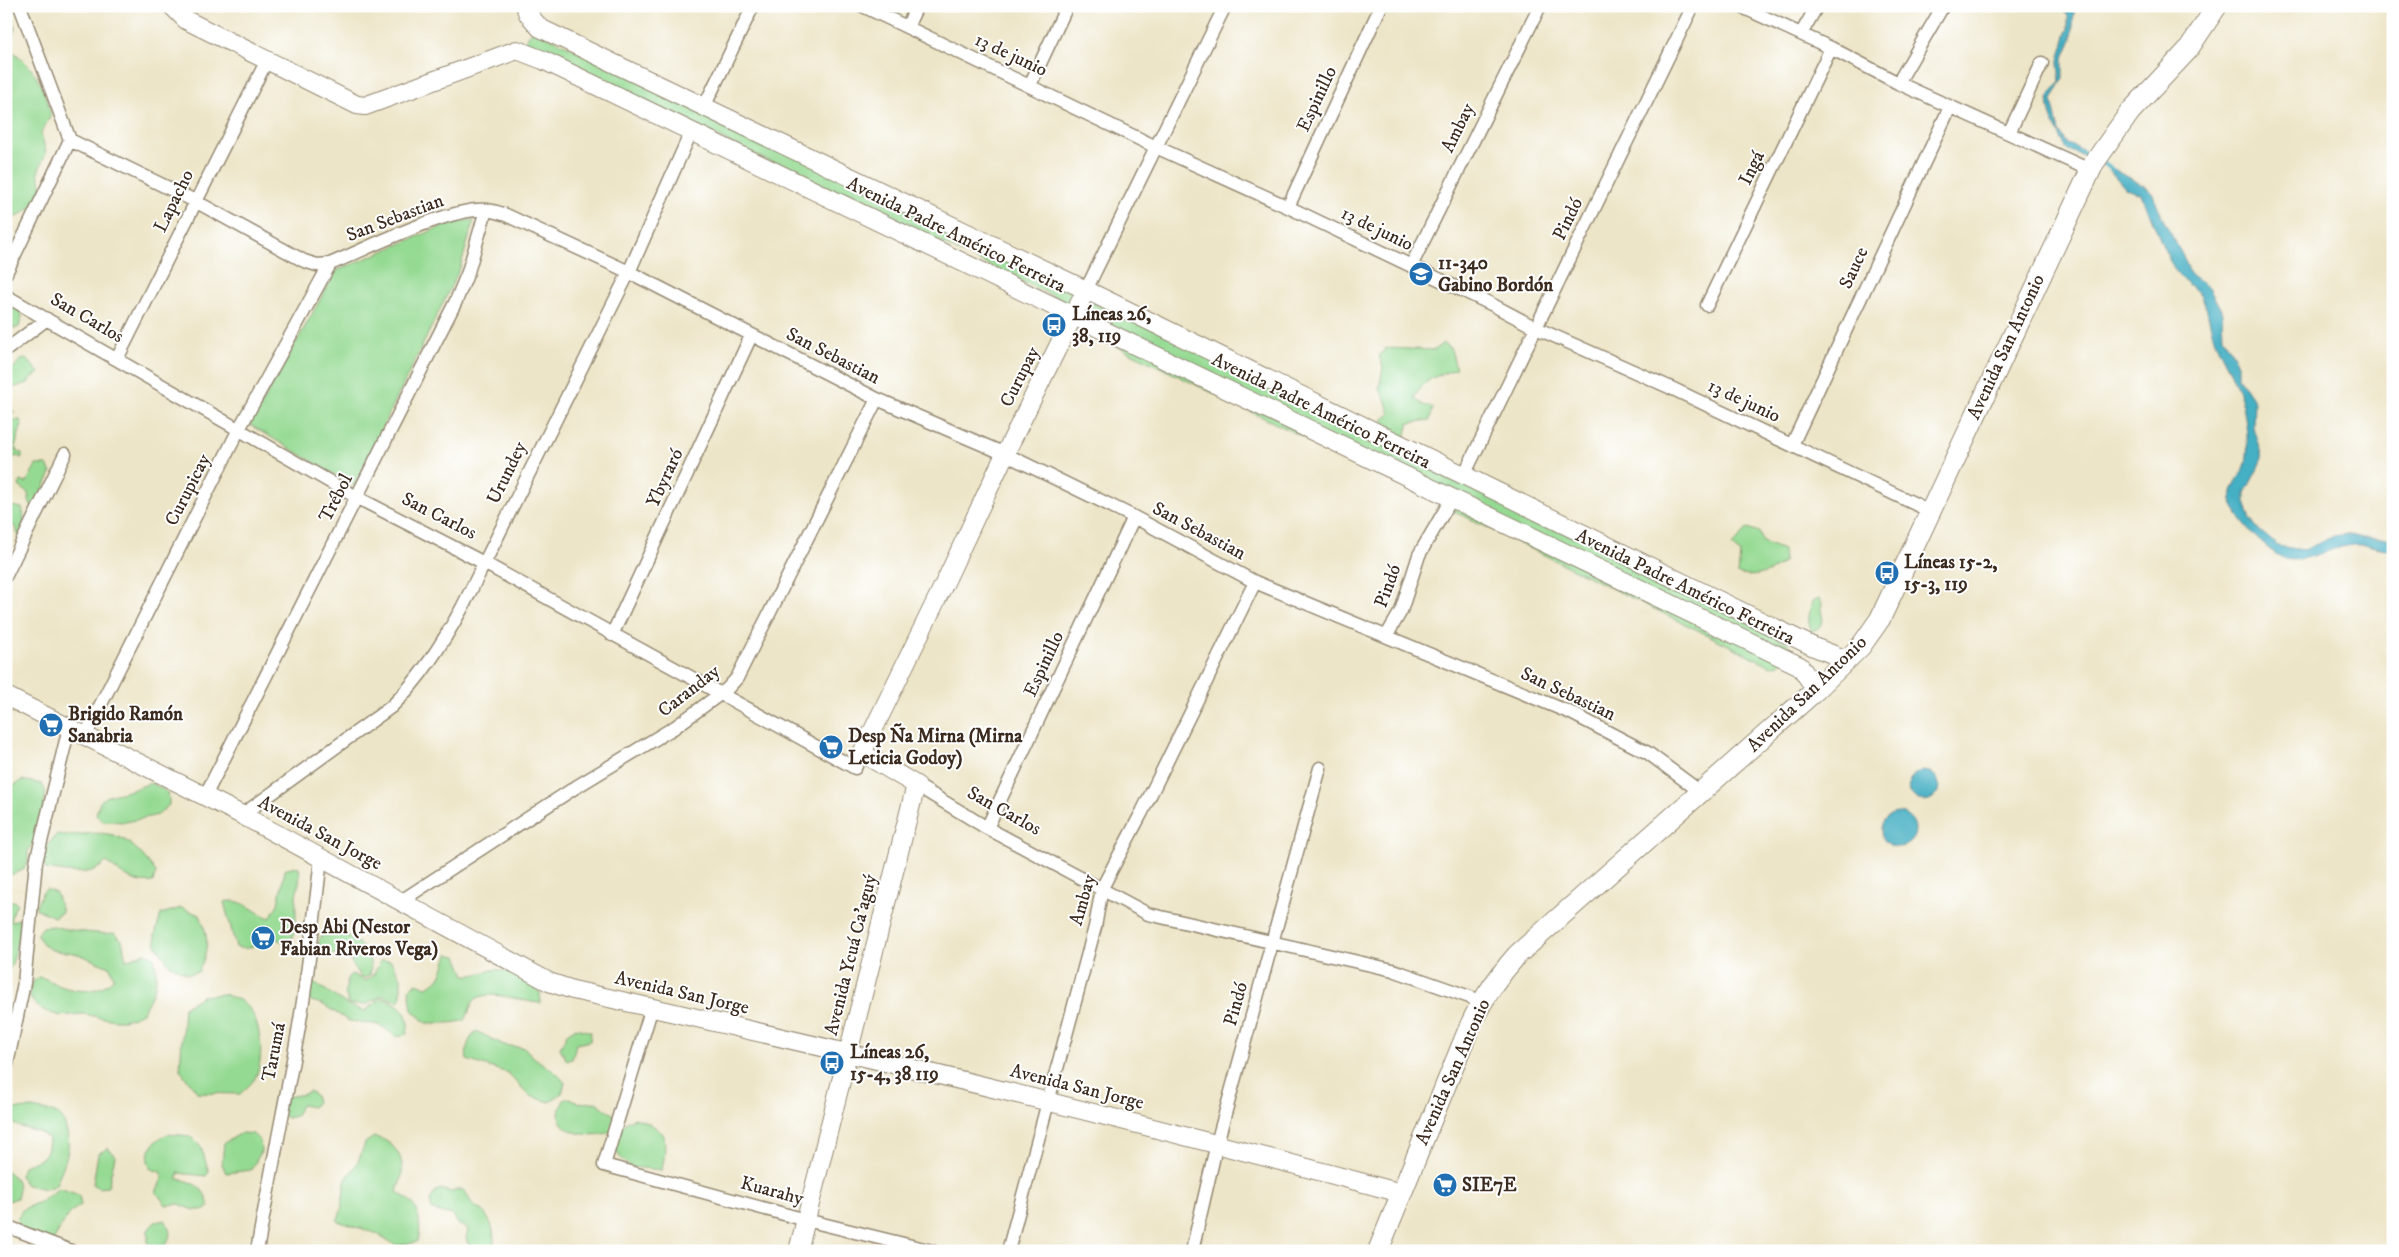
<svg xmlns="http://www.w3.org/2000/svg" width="2399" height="1257" viewBox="0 0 2399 1257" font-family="'IM FELL DW Pica',serif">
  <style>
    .green { fill: #95da93; stroke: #688258 }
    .water { fill: #44afc3; stroke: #406c70 }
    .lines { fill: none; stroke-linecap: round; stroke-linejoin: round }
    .stream { stroke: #44afc3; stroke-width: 4 }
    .street-casing { stroke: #948872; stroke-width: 15 }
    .secondary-casing { stroke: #948872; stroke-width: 20 }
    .primary-casing { stroke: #948872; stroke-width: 22 }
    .street { stroke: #fff; stroke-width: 12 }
    .secondary { stroke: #fff; stroke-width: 18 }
    .primary { stroke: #fff; stroke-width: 20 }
    .labels { text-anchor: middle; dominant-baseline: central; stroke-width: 4; stroke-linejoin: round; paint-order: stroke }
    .street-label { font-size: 19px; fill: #3b2a1e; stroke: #fff }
    .poi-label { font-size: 19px; font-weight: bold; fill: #3b2a1e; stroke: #fff; text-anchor: start }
  </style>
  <rect width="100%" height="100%" fill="#fff"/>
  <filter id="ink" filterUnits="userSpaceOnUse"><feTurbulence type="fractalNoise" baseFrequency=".02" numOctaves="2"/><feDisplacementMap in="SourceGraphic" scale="10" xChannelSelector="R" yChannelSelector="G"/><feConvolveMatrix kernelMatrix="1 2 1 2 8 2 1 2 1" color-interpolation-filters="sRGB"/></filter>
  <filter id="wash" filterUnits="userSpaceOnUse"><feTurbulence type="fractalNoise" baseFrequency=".0096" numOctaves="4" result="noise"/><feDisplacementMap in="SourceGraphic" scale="20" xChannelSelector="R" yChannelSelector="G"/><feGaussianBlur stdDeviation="1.12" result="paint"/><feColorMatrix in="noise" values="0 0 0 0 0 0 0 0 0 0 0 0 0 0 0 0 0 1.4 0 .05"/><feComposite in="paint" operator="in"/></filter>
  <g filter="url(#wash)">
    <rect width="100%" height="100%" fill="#ede5c7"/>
    <!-- green -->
    <path class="green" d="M10,10l5,19 -7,19c26,18 36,37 43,67l-10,18 5,20 -8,19 5,20 -14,17 -16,10 -7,-1v-207z
      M534,30l543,261 1,17 -555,-264 5,-8z
      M474,220l-14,48 -106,218 -104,-61 86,-154 107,-45 18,-5z
      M6,301l13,6 3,10 -3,10 -5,2 -8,-11z
      M1089,301l293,129 1,-10 7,-6 -6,-18 -5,-7 4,-22 -4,-11 7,-8 49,2 8,-7 8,6 5,20c-21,8 -30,8 -42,29l9,7 10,3 -3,12 -21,3 -6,21 386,200c-2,11 -5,21 -18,22l-689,-337v-17z
      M25,359l4,2 10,12 -9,6 -2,4 -22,7v-22l7,1 7,-9z
      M10,409l4,2 -5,9h11l2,4 -7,23 3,5 4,1v5l-5,-2 -11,5v-51z
      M36,465h11l4,8 -16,33 -5,-2 -2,-11 -9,-7 2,-5 5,2z
      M12,506l10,2c3,11 3,18 -3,28l-5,-10 -5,-2 -2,5 3,10 -4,9v-40z
      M1748,528l11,4 4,10 20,8 1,11c-10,12 -32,18 -46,13l2,-21 -8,-7z
      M1819,598l3,5 -1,7 2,10 -4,8 -7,3c-6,-10 -2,-19 0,-30z
      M22,780l20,4 4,9 -4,20 1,10 -15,29v10l-5,8 -17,7 2,-67 -2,-25 7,1z
      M151,783c12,6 19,7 18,22l-11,10 -32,7 -23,-1 -7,-6c5,-24 13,-18 32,-24 8,-2 15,-6 23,-8z
      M57,834c17,3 34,-3 51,0 21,3 36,22 48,38l-3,10c-20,3 -32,-9 -47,-20 -14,16 -41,10 -60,7l-6,-9 3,-10z
      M294,866l5,2c3,13 -3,20 -3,32 -1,13 3,34 -9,43l-19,-7c-9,7 -20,16 -32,11l-12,-45c18,-5 29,10 46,16l8,-14 7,-34z
      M46,889l10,4 6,19 -8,5 -19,-9 7,-15z
      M6,898l11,5 -8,19 10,-3 3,9c-7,14 -5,33 -16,46z
      M181,908l19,7c9,22 9,36 -2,57l-10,2 -19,-10 -13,-19 -1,-10 6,-21z
      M54,926c10,4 50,9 60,7l8,7 4,20 19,-7 9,4c5,28 1,32 -12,56 -6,3 -12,6 -19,7 -13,1 -29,-5 -42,-6 -8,0 -16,3 -24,1 -21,-5 -39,-20 -19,-38 8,1 12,4 18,7 18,9 45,10 58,-6l-4,-11c-10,-3 -19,-8 -29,-12 -20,-7 -31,3 -44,-20l6,-8z
      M345,934c16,8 29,23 25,41l-4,3 -5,-1 -15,-23 -20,1 -7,-8v-8l4,-4z
      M448,954l9,2 8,19c11,1 17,-3 28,-5 15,-3 34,14 47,22l1,11c-18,0 -56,-17 -68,-1 -3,5 -5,13 -8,18 -11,4 -26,3 -39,3l-14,-13 -3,-21 8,-6 9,4c16,-6 17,-18 22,-33z
      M381,960l10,1 10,17v21l-4,2 -15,-5 -17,9 -16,-1 -4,-11 3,-16 4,-3 14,7 8,-7z
      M311,982c21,9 29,23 54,29l16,-13c19,4 31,16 26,36l-10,3 -17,-12 -31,-4 -27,-17 -11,-3 -7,-7z
      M223,994c6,2 13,4 18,7 21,13 25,59 13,79 -4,5 -10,10 -14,14l-42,-1 -18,-23 4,-63 18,-11z
      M576,1028l15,4 -1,9 -14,3 -4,15 -5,2 -7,-13 7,-14z
      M476,1031l28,14 21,3c11,15 30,20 40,35l-3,10 -12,9 -20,-6 -22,-23 -41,-13c-2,-13 1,-19 9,-29z
      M310,1091l5,4 2,8 -5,4 -11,-2 -5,11 -9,2 -12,-10 4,-10c10,-2 23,-2 31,-7z
      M570,1098l10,5 16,-1 22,16 -8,14c-22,8 -67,-1 -45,-33z
      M33,1108c8,3 23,2 29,10 2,2 3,8 4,11 7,21 -3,36 -10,56l-10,4 -20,-4 -6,-9 3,-10c17,-6 25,-7 26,-27 -12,-12 -30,-8 -43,-20l5,-10z
      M635,1118c32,11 33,19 27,52l-32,-3c-14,-13 -20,-20 -10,-37 4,-7 7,-9 15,-12z
      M242,1133l11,1 7,7 1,11 -10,18 -25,3 -4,-9 2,-21z
      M169,1134l21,2 11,11 8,25 -3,4 -28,-3v6c17,3 28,10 31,28l-3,3h-12l-15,-6 -13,1 -10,-13 7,-15 -2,-5 -10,-3c-9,-14 3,-31 18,-35z
      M374,1137c16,2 30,17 28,35 0,6 -3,13 -5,20 5,4 12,7 16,12 7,11 9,28 4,38l-20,4 -19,-12 -41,-13 4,-10 4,-30 13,-19 7,-19z
      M108,1148l7,8 -7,31 -9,1 -6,-4 5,-30z
      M6,1170c11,9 15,13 11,28l-11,4z
      M59,1188l20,7 2,10c-16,9 -22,25 -30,41l-31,-18 -3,-10 6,-9 19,-8z
      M440,1189l11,3 10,-3c8,4 7,10 12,16 2,3 7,3 10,6 9,13 11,17 11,33l-17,6 -9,-6 -2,-6 2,-9 -10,-5 -5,-9 -21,-5 -2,-10 6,-9z
      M165,1220c8,13 5,19 -3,31h-14v-21l7,-8z"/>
    <!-- water -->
    <path class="water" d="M2054,6h18l2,6 -2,27 -9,21v19l-11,21 7,31 9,13 24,10 -2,4 -23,-8c-6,-12 -22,-39 -18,-52 1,-6 7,-11 11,-16l-2,-18 10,-36v-12l-4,-4z
      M2112,168l34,19 7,7 10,25 22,41 5,14 19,14 11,20 2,6 1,22 15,28v13l16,24 -1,26 9,30 -1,6 -16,30v9l6,18 8,10 19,16 26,4 30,-14 13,-2 16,4h25l5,3v10c-13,-3 -27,-7 -40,-6 -20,1 -53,21 -70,13 -17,-8 -48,-38 -51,-58 -3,-13 9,-23 13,-34 5,-16 1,-44 -2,-60 -5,-22 -18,-43 -27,-63 -7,-15 -6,-32 -15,-46 -6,-11 -18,-14 -26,-27 -14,-23 -22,-51 -34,-76l-15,-5 -16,-18z
      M1909 786a15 15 0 1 1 30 0a15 15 0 1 1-30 0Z
      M1881 830a17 17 0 1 1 34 0a17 17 0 1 1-34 0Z"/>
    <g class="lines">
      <!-- stream -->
      <path class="stream" d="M2102,162l12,9"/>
    </g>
  </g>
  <g filter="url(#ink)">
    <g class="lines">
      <defs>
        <path id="street" d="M20,6l50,134 125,61 109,60 13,4 13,-1c36,-15 121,-58 157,-54 7,1 13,3 19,5l123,57 248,127 128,55 129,63 121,65 316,131 77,40 54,40
          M863,6l293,141 132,60 203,97 45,24 133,59 261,124
          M1740,6l91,42 67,35 192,87
          M907,27l10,-21
          M1801,34l16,-28
          M1898,83l45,-77
          M1030,85l37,-79
          M704,107l49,-101
          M2009,133l33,-70
          M1288,207l93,-201
          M1411,266l129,-260
          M6,273l64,-133
          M1086,290l139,-284
          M6,296l352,202 126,65 371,205 7,-15
          M1707,305l124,-257
          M6,350l41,-31
          M117,359l150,-299
          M1792,445l158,-338
          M1464,475l229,-469
          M6,575l59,-121
          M612,635l139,-299
          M1387,635l14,-24 18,-56 33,-57
          M85,736l154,-307 91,-165
          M916,785l71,43 161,86 245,56 88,31
          M205,796l251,-495 12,-29 18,-62
          M242,815l149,-108c30,-29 51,-63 71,-99l167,-336 62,-140
          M987,828l147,-311
          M401,901l175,-114 99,-60 52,-38 10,-11 18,-36 122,-243
          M652,1007l-48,158 202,55 126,31
          M6,1069l18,-86 12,-121 33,-134
          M6,1226l65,25
          M257,1251c11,-64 24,-128 36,-191 13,-67 20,-134 28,-201
          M1008,1251l87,-324 7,-39 40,-76 113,-230
          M1192,1251l25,-108 103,-375"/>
        <path id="secondary" d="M172,6l14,14 171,85 8,1 152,-56 26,10 1257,606 16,24
          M525,6l3,8 12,14 546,262 728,357 33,13
          M6,696l236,119 307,167 24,8c278,62 554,129 828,203
          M798,1251l118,-466 -54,-32 85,-175 58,-124 81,-164"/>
        <path id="primary" d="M1378,1251l91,-223c12,-28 28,-50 48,-73l299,-265 45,-44 19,-27 214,-456 36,-51 57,-61 30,-45"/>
      </defs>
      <!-- street casing -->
      <use href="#street" class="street-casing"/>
      <!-- secondary casing -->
      <use href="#secondary" class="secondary-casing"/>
      <!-- primary casing -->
      <use href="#primary" class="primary-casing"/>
      <!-- street -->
      <use href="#street" class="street"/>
      <!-- secondary -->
      <use href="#secondary" class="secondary"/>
      <!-- primary -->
      <use href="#primary" class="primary"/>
    </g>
  </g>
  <!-- icons -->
  <defs>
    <symbol id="school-disc" viewBox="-11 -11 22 22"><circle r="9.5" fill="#1f6fb2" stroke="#fff"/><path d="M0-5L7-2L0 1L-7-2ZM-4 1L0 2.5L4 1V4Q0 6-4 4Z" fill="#fff"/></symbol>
    <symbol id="bus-disc" viewBox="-11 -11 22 22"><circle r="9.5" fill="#1f6fb2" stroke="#fff"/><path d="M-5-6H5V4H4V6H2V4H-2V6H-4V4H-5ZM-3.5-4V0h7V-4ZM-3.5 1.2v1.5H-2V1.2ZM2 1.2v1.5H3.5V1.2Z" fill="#fff"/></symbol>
    <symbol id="supermarket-disc" viewBox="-11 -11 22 22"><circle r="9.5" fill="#1f6fb2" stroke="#fff"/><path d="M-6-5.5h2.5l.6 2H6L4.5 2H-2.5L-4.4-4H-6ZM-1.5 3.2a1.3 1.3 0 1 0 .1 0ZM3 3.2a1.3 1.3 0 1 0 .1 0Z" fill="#fff"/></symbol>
  </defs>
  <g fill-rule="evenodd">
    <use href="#school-disc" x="1407" y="260" width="28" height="28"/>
    <use href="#bus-disc" x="1040" y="311" width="28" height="28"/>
    <use href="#bus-disc" x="1873" y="559" width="28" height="28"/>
    <use href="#supermarket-disc" x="37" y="711" width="28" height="28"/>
    <use href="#supermarket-disc" x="817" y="733" width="28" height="28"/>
    <use href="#supermarket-disc" x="249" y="924" width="28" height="28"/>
    <use href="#bus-disc" x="818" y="1049" width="28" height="28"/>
    <use href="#supermarket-disc" x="1431" y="1171" width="28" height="28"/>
  </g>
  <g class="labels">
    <!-- street labels -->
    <g class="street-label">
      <text transform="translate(1011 55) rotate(25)">13 de junio</text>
      <text transform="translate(1317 99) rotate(-65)">Espinillo</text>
      <text transform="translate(1458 128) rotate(-64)">Ambay</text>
      <text transform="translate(1752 168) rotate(-64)">Ingá</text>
      <text transform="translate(174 201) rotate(-64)">Lapacho</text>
      <text transform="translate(395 218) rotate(-21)">San Sebastian</text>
      <text transform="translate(1568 219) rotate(-64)">Pindó</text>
      <text transform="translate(1377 229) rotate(26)">13 de junio</text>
      <text transform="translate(956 235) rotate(26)">Avenida Padre Américo Ferreira</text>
      <text transform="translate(1854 268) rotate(-65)">Sauce</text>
      <text transform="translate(87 318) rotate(30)">San Carlos</text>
      <text transform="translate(2006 347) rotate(-65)">Avenida San Antonio</text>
      <text transform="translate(833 356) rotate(27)">San Sebastian</text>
      <text transform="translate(1020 377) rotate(-63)">Curupay</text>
      <text transform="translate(1744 401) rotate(25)">13 de junio</text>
      <text transform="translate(1321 411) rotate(26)">Avenida Padre Américo Ferreira</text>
      <text transform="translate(507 473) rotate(-64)">Urundey</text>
      <text transform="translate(665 478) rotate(-65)">Ybyraró</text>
      <text transform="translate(188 490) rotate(-63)">Curupicay</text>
      <text transform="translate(336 498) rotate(-63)">Trébol</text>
      <text transform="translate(439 516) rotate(27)">San Carlos</text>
      <text transform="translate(1199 531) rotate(28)">San Sebastian</text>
      <text transform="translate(1388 586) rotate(-70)">Pindó</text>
      <text transform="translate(1685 587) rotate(26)">Avenida Padre Américo Ferreira</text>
      <text transform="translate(1044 664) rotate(-65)">Espinillo</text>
      <text transform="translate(689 691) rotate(-38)">Caranday</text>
      <text transform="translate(1568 694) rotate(25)">San Sebastian</text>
      <text transform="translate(1807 694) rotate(-44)">Avenida San Antonio</text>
      <text transform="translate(1004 811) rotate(29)">San Carlos</text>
      <text transform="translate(320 833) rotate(28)">Avenida San Jorge</text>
      <text transform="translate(1083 900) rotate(-74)">Ambay</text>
      <text transform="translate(851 955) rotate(-76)">Avenida Ycuá Ca'aguý</text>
      <text transform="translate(682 993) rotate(13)">Avenida San Jorge</text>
      <text transform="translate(1236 1004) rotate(-74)">Pindó</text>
      <text transform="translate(274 1052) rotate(-79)">Tarumá</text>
      <text transform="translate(1453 1072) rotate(-66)">Avenida San Antonio</text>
      <text transform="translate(1077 1087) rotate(14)">Avenida San Jorge</text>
      <text transform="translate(772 1191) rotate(15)">Kuarahy</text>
    </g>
    <!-- poi labels -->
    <g class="poi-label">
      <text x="1438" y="263">11-340<tspan x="1438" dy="22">Gabino Bordón</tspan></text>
      <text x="1072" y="314">Líneas 26,<tspan x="1072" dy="22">38, 119</tspan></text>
      <text x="1904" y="562">Líneas 15-2,<tspan x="1904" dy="22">15-3, 119</tspan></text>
      <text x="68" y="714">Brigido Ramón<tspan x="68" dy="22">Sanabria</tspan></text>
      <text x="848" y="736">Desp Ña Mirna (Mirna<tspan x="848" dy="22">Leticia Godoy)</tspan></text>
      <text x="280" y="927">Desp Abi (Nestor<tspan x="280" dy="22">Fabian Riveros Vega)</tspan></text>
      <text x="850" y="1052">Líneas 26,<tspan x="850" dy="22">15-4, 38 119</tspan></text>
      <text x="1462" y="1185">SIE7E</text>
    </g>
  </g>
  <!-- margin -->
  <rect width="2399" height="1257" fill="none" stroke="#fff" stroke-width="25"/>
</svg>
